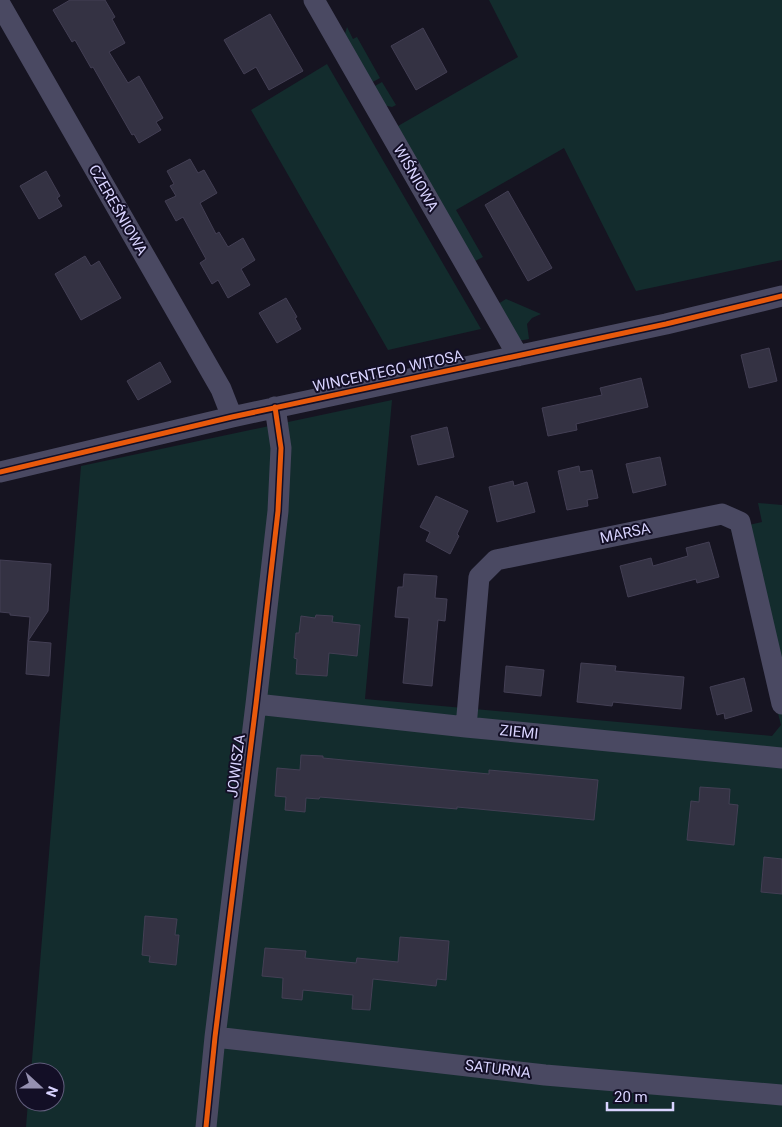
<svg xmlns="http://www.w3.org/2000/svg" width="782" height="1127" viewBox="0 0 782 1127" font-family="Roboto,sans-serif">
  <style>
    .green { fill: #132c2d }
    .building { fill: #343243; stroke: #433f54 }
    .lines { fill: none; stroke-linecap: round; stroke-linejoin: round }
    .minor { stroke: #4a4962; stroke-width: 21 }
    .cycleway-casing { stroke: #130f26; stroke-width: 8 }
    .cycleway { stroke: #e8590c; stroke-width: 5 }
    .labels { text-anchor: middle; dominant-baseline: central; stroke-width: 4; stroke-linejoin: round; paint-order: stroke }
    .street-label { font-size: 15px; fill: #d9d4ff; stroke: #130f26 }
  </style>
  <rect width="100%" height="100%" fill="#161421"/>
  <!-- green -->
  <path class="green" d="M489,0h293v260l-146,31 -72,-143 -108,62 27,47 -10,5 -76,-137 1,1 120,-69z
    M347,27l6,12 4,-2 23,41 -9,5 -27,-46z
    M327,64l154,265 -93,21 -137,-240z
    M382,82l14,23 -4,2 -9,-2 -10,-18z
    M506,299l35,15 -9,4 -5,6 2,15 -11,2 -20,-37z
    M392,400l-27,299 407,37 9,-11 -50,-196 31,-7 -4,-19 24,2v622h-756l2,-25h27v-30h-24l50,-606z"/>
  <!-- building -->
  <path class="building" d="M70,0h35l10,17 -3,2 13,24 -16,9 19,31 11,-7 24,42 -7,4 5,8 -22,13 -5,-9 -2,1 -39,-68 -2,1 -16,-28 -3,2 -19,-32z
    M270,14l33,57 -34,19 -13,-23 -12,7 -20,-34z
    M423,28l24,44 -31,18 -25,-44z
    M190,159l8,14 6,-3 13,23 -17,10 16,31 3,-2 9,15 15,-9 12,22 -14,9 9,16 -22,13 -10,-18 -6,4 -12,-21 6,-4 -23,-42 -7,4 -11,-20 11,-5 -6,-10 4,-2 -7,-13z
    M46,171l14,25 -3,2 5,8 -23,13 -19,-33z
    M508,191l44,77 -24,13 -43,-76z
    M85,256l6,10 8,-5 22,37 -40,22 -26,-46z
    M286,298l11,19 -2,1 6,11 -24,14 -18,-30z
    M769,348l8,33 -28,7 -8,-33z
    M160,362l11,20 -33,18 -11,-19z
    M641,378l7,29 -72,17 1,6 -29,6 -6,-28 60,-13 -2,-7z
    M447,427l7,30 -36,8 -7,-29z
    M660,457l6,28 -33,8 -7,-29z
    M579,466l1,6 12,-2 6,28 -11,2 1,6 -21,4 -9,-39z
    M513,481l1,5 13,-4 8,30 -38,10 -8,-35z
    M436,496l32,15 -11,23 2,2 -9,18 -24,-13 4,-9 -10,-5z
    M709,542l10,35 -22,6 -1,-4 -68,18 -8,-31 31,-8 2,8 35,-10 -2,-8z
    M0,560l51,4 -3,47 -20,30 2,-24 -20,-2v-2l-10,-1z
    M404,574l33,2 -2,22 12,1 -2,22 -7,-1 -6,66 -29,-3 6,-65 -14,-1 3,-30h5z
    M316,615l17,1 -1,6 28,3 -3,31 -28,-3 -2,23 -31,-2 1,-15 -3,-1 2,-25h3l2,-17 14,2z
    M28,641l23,2 -2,33 -23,-2z
    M581,663l35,3 -1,5 69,6 -3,32 -68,-7 -1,4 -35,-4z
    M506,666l38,4 -3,26 -37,-4z
    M744,678l8,33 -27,8 -1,-6 -7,2 -7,-28z
    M301,755l22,1v2l166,16v-4l109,10 -4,40 -137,-13v2l-137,-12 -1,2 -13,-1 -1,14 -20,-2 1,-13 -11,-1 2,-28 23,2z
    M700,787l30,2 -1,15 9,1 -4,40 -47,-5 4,-39 8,1z
    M764,857l18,2v35l-21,-2z
    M145,916l32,3 -2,16h4l-3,30 -27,-3 1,-6 -8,-1z
    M400,937l49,4 -3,39 -9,-1 -1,7 -63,-7 -3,31 -18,-1 1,-14 -50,-5 -1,10 -20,-2 1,-20 -21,-2 3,-28 41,3 -1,7 51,5 1,-5 41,4z"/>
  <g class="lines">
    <!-- minor -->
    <path class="minor" d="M314,0l204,356
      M0,4l221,385 11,28
      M0,472l232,-55 434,-93 116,-28
      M256,704l210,23 316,31
      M466,727l13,-150 17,-17 226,-46 18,8 42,182
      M215,1037l330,38 237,20
      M206,1127l9,-90 41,-333 22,-193 3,-63 -6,-41"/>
    <defs>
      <path id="cycleway" d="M0,472l232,-55 434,-93 116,-28
        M206,1127l9,-90 41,-333 22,-193 3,-63 -6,-41"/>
    </defs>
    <!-- cycleway casing -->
    <use href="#cycleway" class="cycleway-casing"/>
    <!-- cycleway -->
    <use href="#cycleway" class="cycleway"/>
  </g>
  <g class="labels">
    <!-- street labels -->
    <g class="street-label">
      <text transform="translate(416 178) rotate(60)">WIŚNIOWA</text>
      <text transform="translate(118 210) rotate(60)">CZEREŚNIOWA</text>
      <text transform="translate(388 371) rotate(-12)">WINCENTEGO WITOSA</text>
      <text transform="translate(625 533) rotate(-12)">MARSA</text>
      <text transform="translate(519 732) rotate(6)">ZIEMI</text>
      <text transform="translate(236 766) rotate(-83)">JOWISZA</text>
      <text transform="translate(498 1069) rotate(7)">SATURNA</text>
    </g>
  </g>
  <!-- north arrow -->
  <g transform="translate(40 1087) rotate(111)"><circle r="24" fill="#130f26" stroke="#625e7d"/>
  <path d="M0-4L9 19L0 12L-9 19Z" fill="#9591b1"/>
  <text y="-8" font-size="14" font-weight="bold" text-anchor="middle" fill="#d9d4ff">N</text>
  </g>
  <!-- scale -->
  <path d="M607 1102v8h66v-8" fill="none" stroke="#d9d4ff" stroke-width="2.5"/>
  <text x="614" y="1102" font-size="15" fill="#d9d4ff" stroke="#130f26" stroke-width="4" paint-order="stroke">20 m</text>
</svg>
